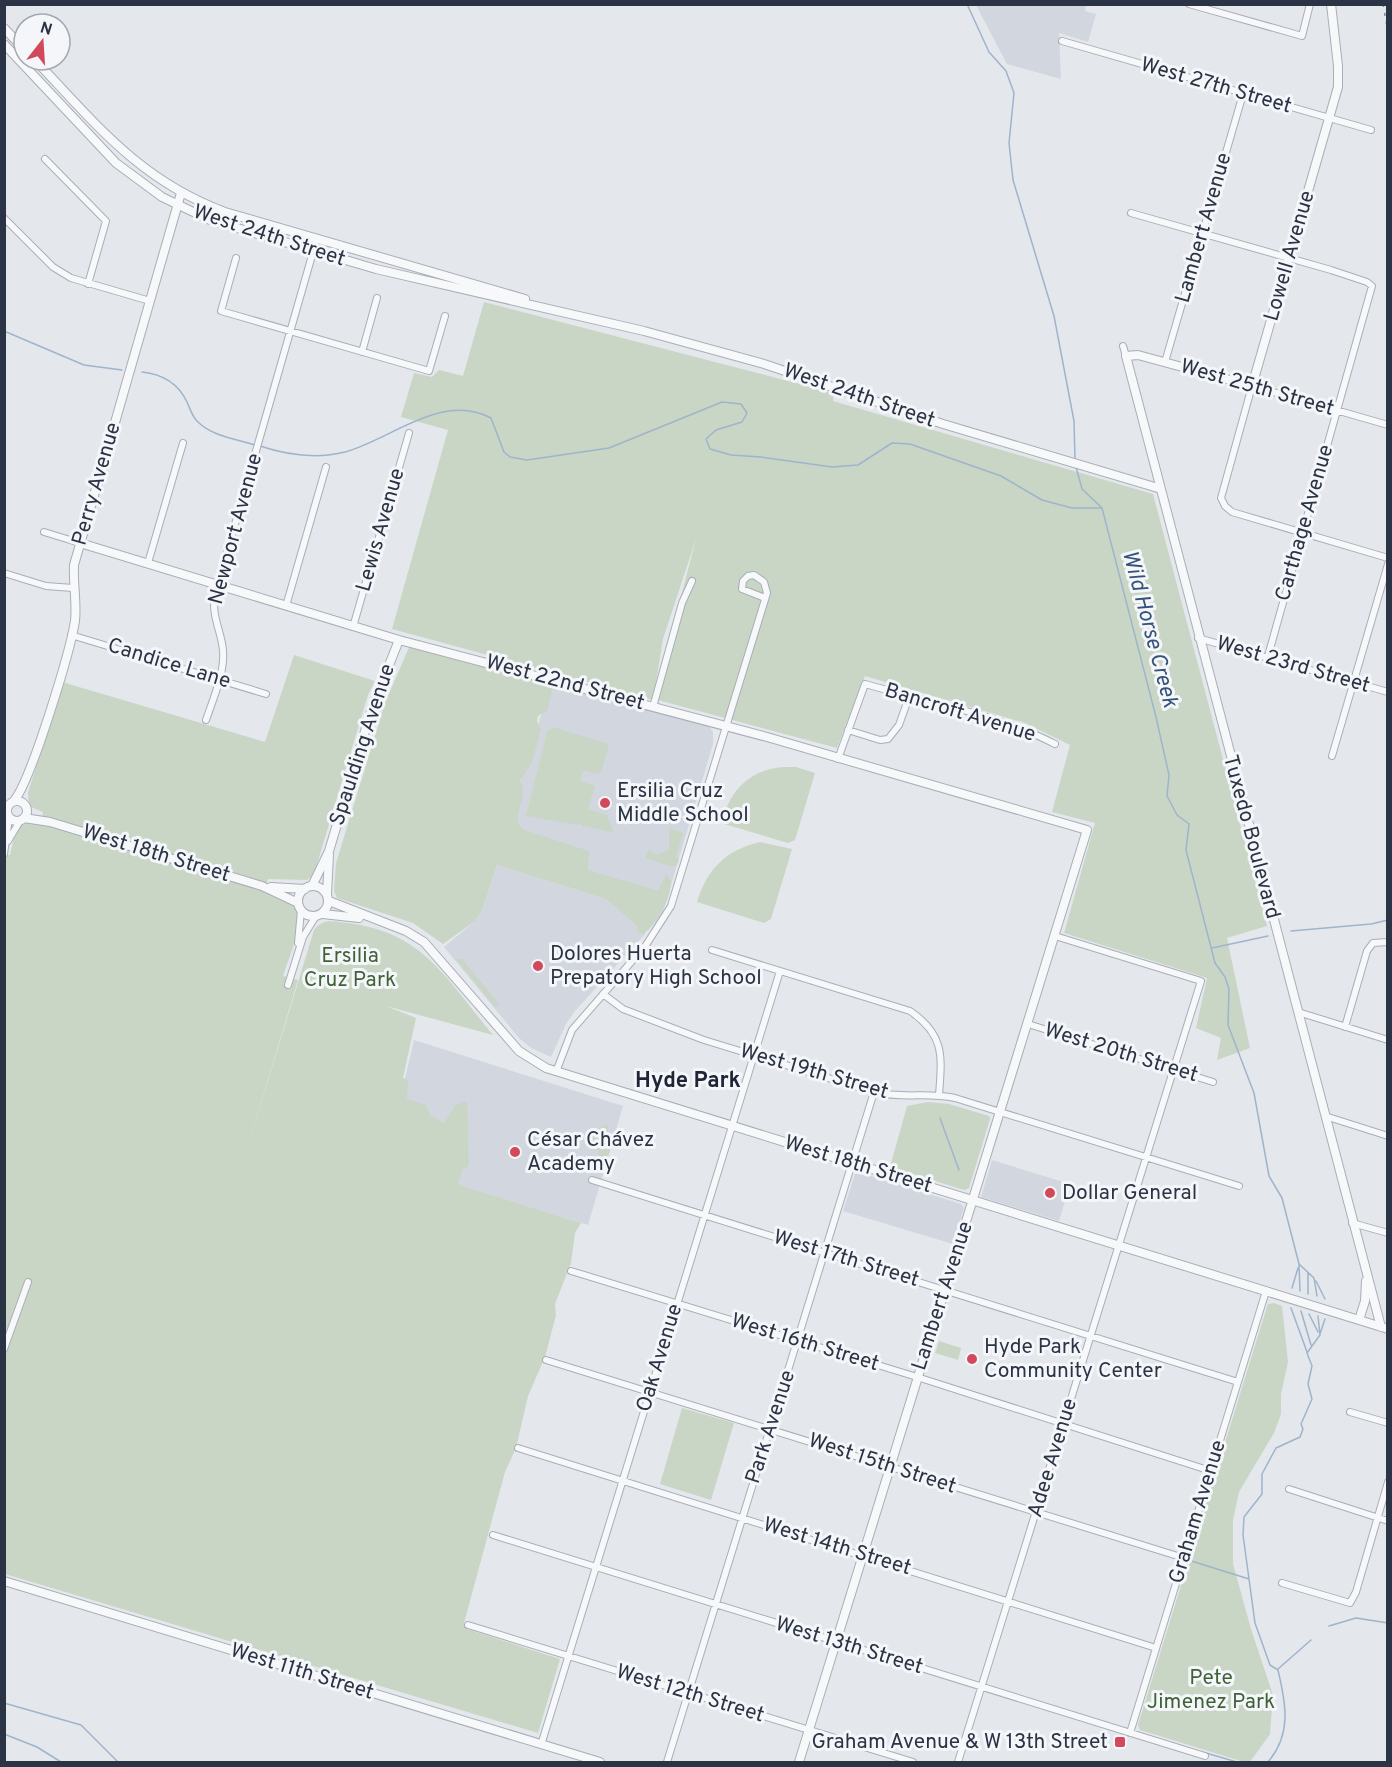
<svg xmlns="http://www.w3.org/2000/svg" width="1392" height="1767" viewBox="0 0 1392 1767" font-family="Overpass,sans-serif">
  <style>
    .built { fill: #d2d6de }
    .green { fill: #c9d6c5 }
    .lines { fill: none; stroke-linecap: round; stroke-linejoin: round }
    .stream { stroke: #9fb4cc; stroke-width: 1.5 }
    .minor-casing { stroke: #a9aeb7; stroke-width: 8 }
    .tertiary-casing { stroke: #a9aeb7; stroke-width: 10 }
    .minor { stroke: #f7f8fa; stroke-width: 6 }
    .tertiary { stroke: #f7f8fa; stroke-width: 8 }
    .rail { stroke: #7d8696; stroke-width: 1.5; stroke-dasharray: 3 6; stroke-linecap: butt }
    .poi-dot { fill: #d1495b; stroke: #f4f6f9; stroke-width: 2 }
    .labels { text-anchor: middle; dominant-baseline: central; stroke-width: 6; stroke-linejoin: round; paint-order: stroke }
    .street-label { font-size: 21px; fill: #2b3445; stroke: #f4f6f9 }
    .poi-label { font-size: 21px; fill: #2b3445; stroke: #f4f6f9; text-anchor: start }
    .park-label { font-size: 21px; fill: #3f6138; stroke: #f4f6f9 }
    .water-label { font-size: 22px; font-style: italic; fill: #34527a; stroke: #f4f6f9 }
    .neighbourhood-label { font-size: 22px; font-weight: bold; fill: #1d2536; stroke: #f4f6f9 }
  </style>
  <rect width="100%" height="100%" fill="#e4e7ec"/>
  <!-- built -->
  <path class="built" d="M976,5h110l-1,6 11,3 -8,28 -29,-9 2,46 -54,-15z
    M551,683l158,43 4,6v12l-51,171 -14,16 -41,-36 -111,-33z
    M497,865l109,34 40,34 -71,78 -9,13 -15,33 -20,-9 -12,-10 -75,-91 31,-26 7,-10z
    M414,1040l209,66 -35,119 -134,-40 -55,-80z
    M992,1160l78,24 -11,37 -78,-24z
    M858,1172l103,32 3,4 -11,36 -110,-33 12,-37z"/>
  <!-- green -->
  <path class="green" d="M484,302l350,91 -1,8 320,93 114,432 -40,12 23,110 -33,12 4,-22 -25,-10 11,-50 -143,-45 31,-110 -43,-11 18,-67 -45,-22 -160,-47 -28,72 -183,-49 42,-160 -33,100 -10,61 -261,-71 56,-199 -47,-13 13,-44 18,4 7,-7 24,6z
    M410,645l144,38 -7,28 -9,5 -1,5 4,8 -9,33 -12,19c12,16 -16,40 7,50l62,20 -1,19 70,21 8,-17 5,7c0,20 -14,39 -27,53l-7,-2v-6l-31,-27 -109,-34 -15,46 -7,10 -32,23 -30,-21 -76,-25 -3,-7 2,-28 49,-160z
    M294,655l81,26 -7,14 -54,179 -7,6 -39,-1 -4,13 31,12c9,22 -5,50 -12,72l15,4 -53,176 69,-226c9,-12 19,-9 33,-7 77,9 100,57 146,112l-107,-29 30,12 -13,60 5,2 -1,19 19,6 4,10 14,8 12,-18 9,-4 2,2 2,60 -2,5h-4l-5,15 3,3 120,37 -6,10 -4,30 -16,41 1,11 -11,42 -17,39 -12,52 -11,24 -41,151 3,6 93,30 -22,74 -533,-159 -1,-720 6,1c6,-22 3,-39 31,-31l2,-12 -14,-6 -1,-13 34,-111 203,60z
    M556,728l53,16 -7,26 -4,4 -15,-4 -3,11 15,5 -7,23 19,6 6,17 -31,-6 -2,-4 -1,3 -53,-9 21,-84 5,-4z
    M783,767h13l19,6 -20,67 -7,3 -67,-20c9,-32 27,-53 62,-56z
    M669,828l14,5 -7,24 3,2 -2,6 -4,2 -28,-9 4,-8 7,5 13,-5z
    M760,842l32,7 -21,70 -7,4 -67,-21c10,-33 29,-52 63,-60z
    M456,959h6l37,45 -4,3z
    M928,1102l21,2 40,12 1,3 -21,69 -5,2 -74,-23 17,-61z
    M605,1124l3,2 -1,10 -6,8 4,1 4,-4 3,2 -7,24h-3l-4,-17 -6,-2 4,-5 -2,-11z
    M1274,1303l8,3 6,56 -7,32v20l-7,19 -35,59 -6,28v44l18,65 22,66 -3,39 -20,28h-6l-104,-32 -2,-5 119,-386 11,-35z
    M939,1341l22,7 -3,12 -23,-7z
    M682,1408l52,15 -23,77 -51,-16z"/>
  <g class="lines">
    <!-- stream -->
    <path class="stream" d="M967,4l22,48 17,19 8,22 -5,50 4,37 41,136 20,105 1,38
      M4,331l80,34 38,5
      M142,372c20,2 36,11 45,30 3,6 5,15 11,20 14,14 38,17 57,23
      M260,446c27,9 57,13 85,6 47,-13 96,-60 146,-34l13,34 6,5 17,3 82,-12 113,-46 19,2 6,9 -5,9 -26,8 -10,9 4,10 21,6 30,2 71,10 26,-2 34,-22 18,1 91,32 41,24 30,8h30
      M1076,467l6,22 20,19 54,209 13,58 -2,21 10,19 12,9 -3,26 29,113 10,14 4,12 -1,36 26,68 15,83 13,22 17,66 15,14 3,18
      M1291,931l80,-7 17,-4
      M1212,948l56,-12
      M940,1118l19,52
      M1299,1265l1,26
      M1308,1273v21
      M1316,1281l9,18
      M1292,1288l6,-20
      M1291,1308l16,44
      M1301,1311l10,34
      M1309,1314l9,18
      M1320,1334l5,-15
      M1185,1559l64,20
      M1329,1626l27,-8 32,5
      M1278,1669l33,-29
      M4,1703l77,22 37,37
      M4,1734l33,13 24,15
      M1206,1753l31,9
      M1268,1762c24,-28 18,-58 10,-92l-8,-5 -15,-42 -12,-88 1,-18 18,-23v-20l14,-26 24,-11 3,-8 -2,-5 11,-25 -4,-15 4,-18 -5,-13 13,-18 -2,-19"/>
    <defs>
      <path id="minor" d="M1189,4l113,32 8,-32
        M1062,41l309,89
        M45,159l61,62 -18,63
        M1131,213l200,57 36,12 5,4 -104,370
        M4,218l49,49 18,11 79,23
        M236,258l-15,53 208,60 16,-55
        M1123,346l3,10
        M362,352l15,-54
        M1165,362l78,-268
        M1388,425l-136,-39 -31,112 4,8 7,6 156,46
        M44,532l36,11
        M148,563l35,-120
        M4,573l42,13 27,2
        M286,606l40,-139
        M353,627l56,-194
        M71,635l195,59
        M1198,638l190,54
        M653,707l29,-104 10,-22
        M206,720c7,-21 19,-47 17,-70 -2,-20 -12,-34 -8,-56l102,-356
        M848,730l32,10 8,-1 11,-14 10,-28
        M1332,756l56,-192
        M838,759l27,-75c62,18 132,30 190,60
        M8,841l12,-20
        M4,854l5,-36
        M298,943l3,-33
        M712,950l198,61c35,24 32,45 29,84
        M288,985l15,-48 13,-21
        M603,994l20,15 81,31 170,52c28,7 54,0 81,6l284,88
        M1298,1012l90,28
        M1028,1024l185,58
        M1345,1027l22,-76 6,-8 15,-1
        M556,1072l16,-42 74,-85 25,-39 96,-313 -3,-11 -10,-7 -6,1 -5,5 -1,8 23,9
        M1325,1116l63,20
        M592,1180l646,202
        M1352,1223l36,10
        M571,1271l346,106 294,94
        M4,1349l24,-67
        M546,1360l638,198
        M1350,1412l38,11
        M518,1448l638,200
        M1289,1489l99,32
        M493,1535l712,221
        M1282,1583l68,20 6,-11 32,-110
        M468,1625l445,137
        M1130,1733l136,-442
        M541,1745l239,-774
        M667,1762l207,-670
        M958,1762l243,-781 -146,-45"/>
      <path id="tertiary" d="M1331,4l7,62v21l-86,299 -114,-31 -12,1 255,971
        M4,28l20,21
        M4,44l112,119 46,34 48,23 166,49 268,62 120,33 179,60 215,64
        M35,60c61,64 104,120 190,152l300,87
        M80,543l319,97 368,97 320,93 -288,932
        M7 811a10 10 0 1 1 20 0a10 10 0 1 1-20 0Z
        M14,801c18,-23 56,-149 61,-180 2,-18 -2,-37 -1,-56l107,-372
        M24,818l26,4 212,64 36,17
        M298 901a15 15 0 1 1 30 0a15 15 0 1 1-30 0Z
        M312,886l17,-35 43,-143 27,-68
        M271,887l34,2
        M327,894l2,-39
        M329,901l77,30 18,11 95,109 27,17 842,261
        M323,914l36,4
        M1359,1320l6,-19 1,-20
        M4,1581l596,181"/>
    </defs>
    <!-- minor casing -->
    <use href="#minor" class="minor-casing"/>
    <!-- tertiary casing -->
    <use href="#tertiary" class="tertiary-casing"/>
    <!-- minor -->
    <use href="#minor" class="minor"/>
    <!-- tertiary -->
    <use href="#tertiary" class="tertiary"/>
    <!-- rail -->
    <path class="rail" d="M1383,4l5,28"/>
  </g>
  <!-- markers -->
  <g class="poi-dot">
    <circle cx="605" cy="803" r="6"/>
    <circle cx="538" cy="966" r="6"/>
    <circle cx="515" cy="1152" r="6"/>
    <circle cx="1050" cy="1193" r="6"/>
    <circle cx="972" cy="1359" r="6"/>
    <rect x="1114" y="1736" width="12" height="12" rx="3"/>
  </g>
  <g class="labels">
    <!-- street labels -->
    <g class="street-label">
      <text transform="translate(1216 86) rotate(16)">West 27th Street</text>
      <text transform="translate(1204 228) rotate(-74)">Lambert Avenue</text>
      <text transform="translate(269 236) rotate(18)">West 24th Street</text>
      <text transform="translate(1290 256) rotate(-74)">Lowell Avenue</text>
      <text transform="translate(1257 388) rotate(16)">West 25th Street</text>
      <text transform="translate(859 396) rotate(19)">West 24th Street</text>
      <text transform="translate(97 484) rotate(-74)">Perry Avenue</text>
      <text transform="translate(1305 523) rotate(-74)">Carthage Avenue</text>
      <text transform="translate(236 529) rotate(-75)">Newport Avenue</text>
      <text transform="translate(381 530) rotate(-74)">Lewis Avenue</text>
      <text transform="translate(169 664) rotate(17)">Candice Lane</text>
      <text transform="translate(1293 665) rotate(16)">West 23rd Street</text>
      <text transform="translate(565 683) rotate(15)">West 22nd Street</text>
      <text transform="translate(960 713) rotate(17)">Bancroft Avenue</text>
      <text transform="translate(363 745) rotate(-72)">Spaulding Avenue</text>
      <text transform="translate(1251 837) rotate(75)">Tuxedo Boulevard</text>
      <text transform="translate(156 854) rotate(17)">West 18th Street</text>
      <text transform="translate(1121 1053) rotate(17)">West 20th Street</text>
      <text transform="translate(814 1072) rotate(16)">West 19th Street</text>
      <text transform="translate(858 1165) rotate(17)">West 18th Street</text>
      <text transform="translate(846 1259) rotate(17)">West 17th Street</text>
      <text transform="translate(943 1296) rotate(-72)">Lambert Avenue</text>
      <text transform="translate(805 1343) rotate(17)">West 16th Street</text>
      <text transform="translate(660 1358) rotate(-73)">Oak Avenue</text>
      <text transform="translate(771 1427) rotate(-72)">Park Avenue</text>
      <text transform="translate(1053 1458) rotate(-73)">Adee Avenue</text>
      <text transform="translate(882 1464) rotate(18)">West 15th Street</text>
      <text transform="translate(1198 1512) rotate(-73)">Graham Avenue</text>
      <text transform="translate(837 1547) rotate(17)">West 14th Street</text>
      <text transform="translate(849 1646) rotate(17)">West 13th Street</text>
      <text transform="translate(302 1672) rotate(17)">West 11th Street</text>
      <text transform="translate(690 1694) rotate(17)">West 12th Street</text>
    </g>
    <!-- poi labels -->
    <g class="poi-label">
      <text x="617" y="791">Ersilia Cruz<tspan x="617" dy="24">Middle School</tspan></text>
      <text x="550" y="954">Dolores Huerta<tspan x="550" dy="24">Prepatory High School</tspan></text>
      <text x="527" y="1140">César Chávez<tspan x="527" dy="24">Academy</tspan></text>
      <text x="1062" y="1193">Dollar General</text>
      <text x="984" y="1347">Hyde Park<tspan x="984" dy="24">Community Center</tspan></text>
      <text x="1108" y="1742" text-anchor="end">Graham Avenue &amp; W 13th Street</text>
    </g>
    <!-- park labels -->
    <g class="park-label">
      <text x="350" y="956">Ersilia<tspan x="350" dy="24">Cruz Park</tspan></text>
      <text x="1211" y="1678">Pete<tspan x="1211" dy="24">Jimenez Park</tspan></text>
    </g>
    <!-- water labels -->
    <g class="water-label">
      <text transform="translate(1149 629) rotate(75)">Wild Horse Creek</text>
    </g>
    <!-- neighbourhood labels -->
    <g class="neighbourhood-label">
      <text x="688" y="1081">Hyde Park</text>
    </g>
  </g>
  <!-- border -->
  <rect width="1392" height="1767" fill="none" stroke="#2b3445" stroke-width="12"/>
  <!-- north arrow -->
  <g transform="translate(42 42) rotate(17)"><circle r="28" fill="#f4f6f9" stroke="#a4a8b1" stroke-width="1.5"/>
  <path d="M0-4.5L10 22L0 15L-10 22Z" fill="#d1495b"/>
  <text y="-9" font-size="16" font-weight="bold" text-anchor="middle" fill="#2b3445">N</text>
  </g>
</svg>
